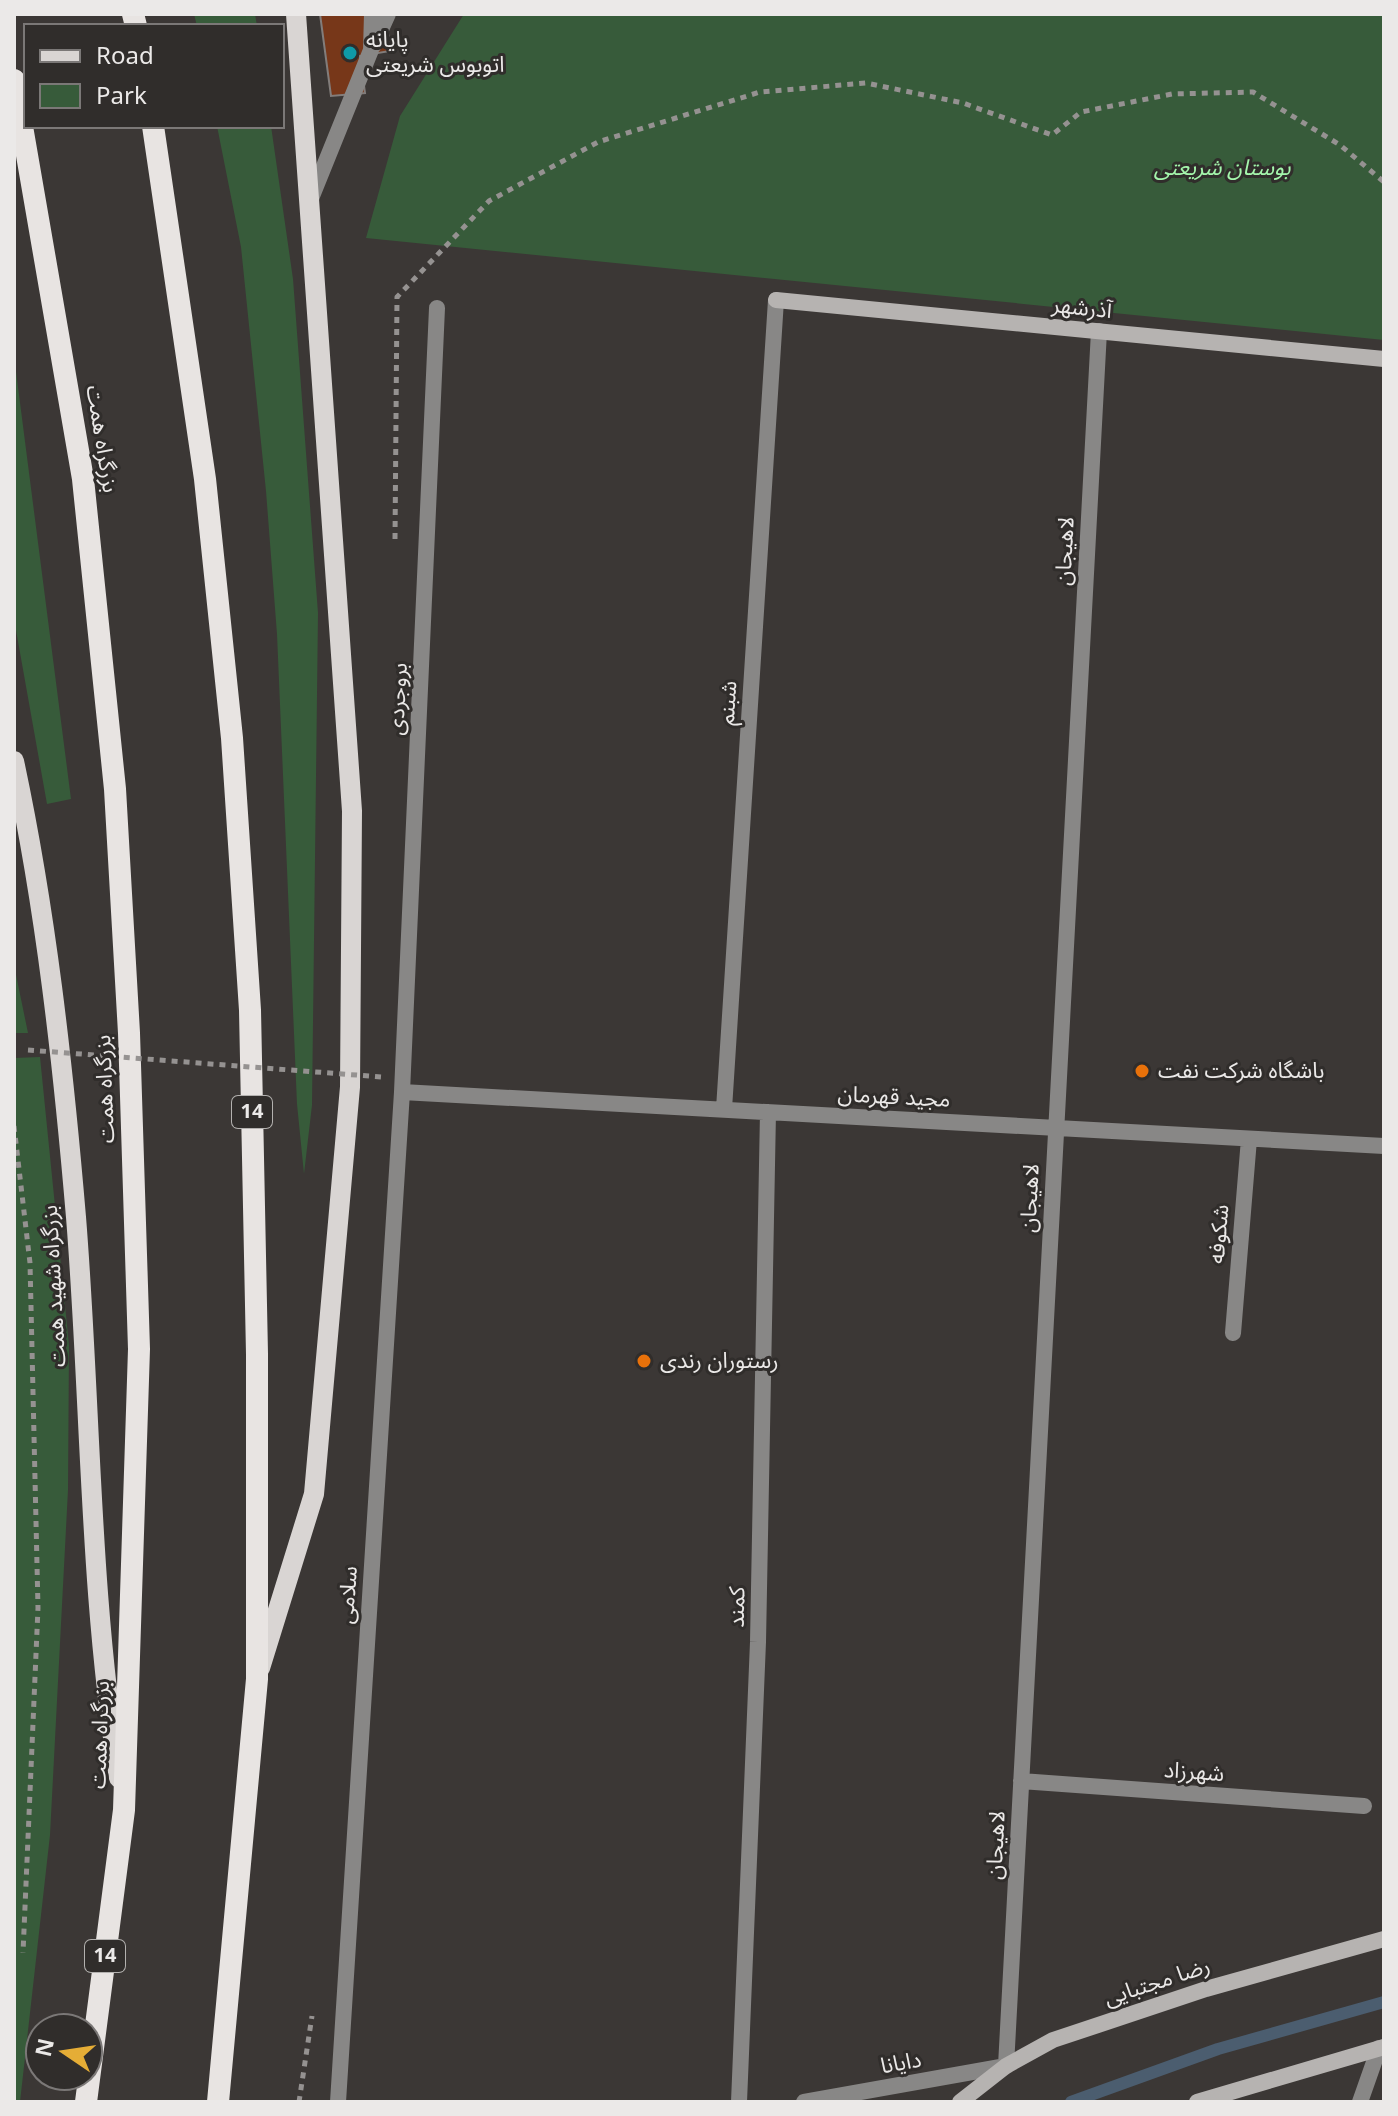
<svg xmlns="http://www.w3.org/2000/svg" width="1398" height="2116" viewBox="0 0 1398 2116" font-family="Georgia,'Noto Sans Arabic',serif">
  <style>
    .green { fill: #375b3a }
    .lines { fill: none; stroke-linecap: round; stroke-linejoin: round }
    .stream { stroke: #4b5d6f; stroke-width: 12 }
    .building { fill: #773719; stroke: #827d7b; stroke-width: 2 }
    .path { stroke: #959291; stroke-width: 5; stroke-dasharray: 6 6; stroke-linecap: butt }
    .service { stroke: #888786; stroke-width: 16 }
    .minor { stroke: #888786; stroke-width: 16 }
    .secondary { stroke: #b6b3b1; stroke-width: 16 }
    .primary { stroke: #d9d5d3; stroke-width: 20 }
    .trunk { stroke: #e8e4e2; stroke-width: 22 }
    .path-bridge { stroke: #959291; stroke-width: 5; stroke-dasharray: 6 6; stroke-linecap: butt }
    .culture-dot { fill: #0f9aa8; stroke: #302d2b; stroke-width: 3 }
    .food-dot { fill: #e8710a; stroke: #302d2b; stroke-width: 3 }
    .labels { text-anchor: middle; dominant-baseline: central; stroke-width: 6; stroke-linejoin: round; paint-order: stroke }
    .shield { fill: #302d2b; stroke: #b3b1af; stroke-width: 2 }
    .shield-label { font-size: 20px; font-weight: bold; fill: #ebe9e8 }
    .poi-label { font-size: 22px; fill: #ebe9e8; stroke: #302d2b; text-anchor: start }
    .park-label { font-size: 22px; font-style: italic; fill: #a4f6ac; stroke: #302d2b }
    .street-label { font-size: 22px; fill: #ebe9e8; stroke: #302d2b }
  </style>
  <rect width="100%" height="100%" fill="#3b3735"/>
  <!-- green -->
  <path class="green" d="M194,14h61l2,12h-60z
    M464,14h920v326l-1018,-102 34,-122z
    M217,126h54l22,153 25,334 -6,492 -8,69 -7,-70 -20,-470 -11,-143 -25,-244z
    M14,356l57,443 -24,5 -33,-185z
    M14,965l14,68h-14z
    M40,1057l29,288 -1,145 -18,345 -30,267h-6v-1044z"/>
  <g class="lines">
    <!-- stream -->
    <path class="stream" d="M1071,2102l147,-53 166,-47"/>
  </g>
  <!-- building -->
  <path class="building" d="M320,14h73l-7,1 4,36 -30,5 5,37 -34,3z"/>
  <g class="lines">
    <!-- path -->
    <path class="path" d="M395,539l2,-242 92,-96 109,-59 162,-50 106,-9 97,20 89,32 29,-23 91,-18 81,-2 87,53 44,37
      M14,1126l16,137 8,345 -15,345
      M299,2102l13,-86"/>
    <!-- service -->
    <path class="service" d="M374,45l14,-31
      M310,201l61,-151 1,-36"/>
    <!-- minor -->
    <path class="minor" d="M402,1092l982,54
      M724,1109l52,-809
      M1233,1333l16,-194
      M1021,1781l343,25
      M338,2102l64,-1010 35,-784
      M739,2102l19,-460 10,-530
      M804,2102l202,-36 93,-1735
      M1360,2102l19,-54"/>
    <!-- secondary -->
    <path class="secondary" d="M776,300l608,59
      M960,2102l46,-36 47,-26 153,-51 178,-50
      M1197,2102l187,-55"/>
    <!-- primary -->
    <path class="primary" d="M14,761c32,150 49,303 62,456 15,187 13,375 43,561
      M260,1668l54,-174 36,-407 2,-276 -56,-797"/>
    <!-- trunk -->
    <path class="trunk" d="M133,14l3,12
      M14,80l69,399 32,310 14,244 10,316 -15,461 -38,292
      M153,126l52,353 27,259 18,272 7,344v325l-39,423"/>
    <!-- path-bridge -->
    <path class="path-bridge" d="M28,1050l354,27"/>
  </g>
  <!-- markers -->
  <circle class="culture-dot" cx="350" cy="53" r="8"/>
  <g class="food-dot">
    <circle cx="1142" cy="1071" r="8"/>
    <circle cx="644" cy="1361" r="8"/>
  </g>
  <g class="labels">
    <!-- shield labels -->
    <g class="shield">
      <rect x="232" y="1096" width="40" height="32" rx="6"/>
      <rect x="85" y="1940" width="40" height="32" rx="6"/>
    </g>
    <g class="shield-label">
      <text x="252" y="1112">14</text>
      <text x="105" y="1956">14</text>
    </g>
    <!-- poi labels -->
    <g class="poi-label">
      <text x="366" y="40">پایانه<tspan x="366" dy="25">اتوبوس شریعتی</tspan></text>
      <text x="1158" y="1071">باشگاه شرکت نفت</text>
      <text x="660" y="1361">رستوران رندی</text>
    </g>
    <!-- park labels -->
    <g class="park-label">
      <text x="1222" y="168">بوستان شریعتی</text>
    </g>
    <!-- street labels -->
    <g class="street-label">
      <text transform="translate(1082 308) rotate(6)">آذرشهر</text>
      <text transform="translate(102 439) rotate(81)">بزرگراه همت</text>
      <text transform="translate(1065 551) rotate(-87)">لاهیجان</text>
      <text transform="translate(398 699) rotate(-87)">بروجردی</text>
      <text transform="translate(728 703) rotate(-86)">شبنم</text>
      <text transform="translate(105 1089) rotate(-92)">بزرگراه همت</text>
      <text transform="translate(894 1097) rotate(3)">مجید قهرمان</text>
      <text transform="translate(1030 1198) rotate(-87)">لاهیجان</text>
      <text transform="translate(1219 1234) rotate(-85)">شکوفه</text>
      <text transform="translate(54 1286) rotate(-93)">بزرگراه شهید همت</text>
      <text transform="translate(348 1595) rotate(-86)">سلامی</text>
      <text transform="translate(737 1607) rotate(-89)">کمند</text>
      <text transform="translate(100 1735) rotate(-88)">بزرگراه همت</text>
      <text transform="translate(1194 1772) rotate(4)">شهرزاد</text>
      <text transform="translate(996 1845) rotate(-87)">لاهیجان</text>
      <text transform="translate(1157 1982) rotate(-18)">رضا مجتبایی</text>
      <text transform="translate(901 2063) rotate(-10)">دایانا</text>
    </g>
  </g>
  <!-- border -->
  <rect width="1398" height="2116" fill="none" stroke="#ebe9e8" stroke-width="32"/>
  <!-- legend -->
  <rect x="24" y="24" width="260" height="104" fill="#302d2b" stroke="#7b7877" stroke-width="2"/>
  <rect x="40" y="50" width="40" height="12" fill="#d9d5d3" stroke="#7b7877" stroke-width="2"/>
  <text x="96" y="64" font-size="24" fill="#ebe9e8">Road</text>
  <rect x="40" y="84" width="40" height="24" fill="#375b3a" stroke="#7b7877" stroke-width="2"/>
  <text x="96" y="104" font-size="24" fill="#ebe9e8">Park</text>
  <!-- north arrow -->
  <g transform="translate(64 2052) rotate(283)"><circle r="38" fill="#302d2b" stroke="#7b7877" stroke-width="2"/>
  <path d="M0-6L14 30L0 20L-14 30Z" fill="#e5ad36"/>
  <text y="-12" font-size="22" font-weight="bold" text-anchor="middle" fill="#ebe9e8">N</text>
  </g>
</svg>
